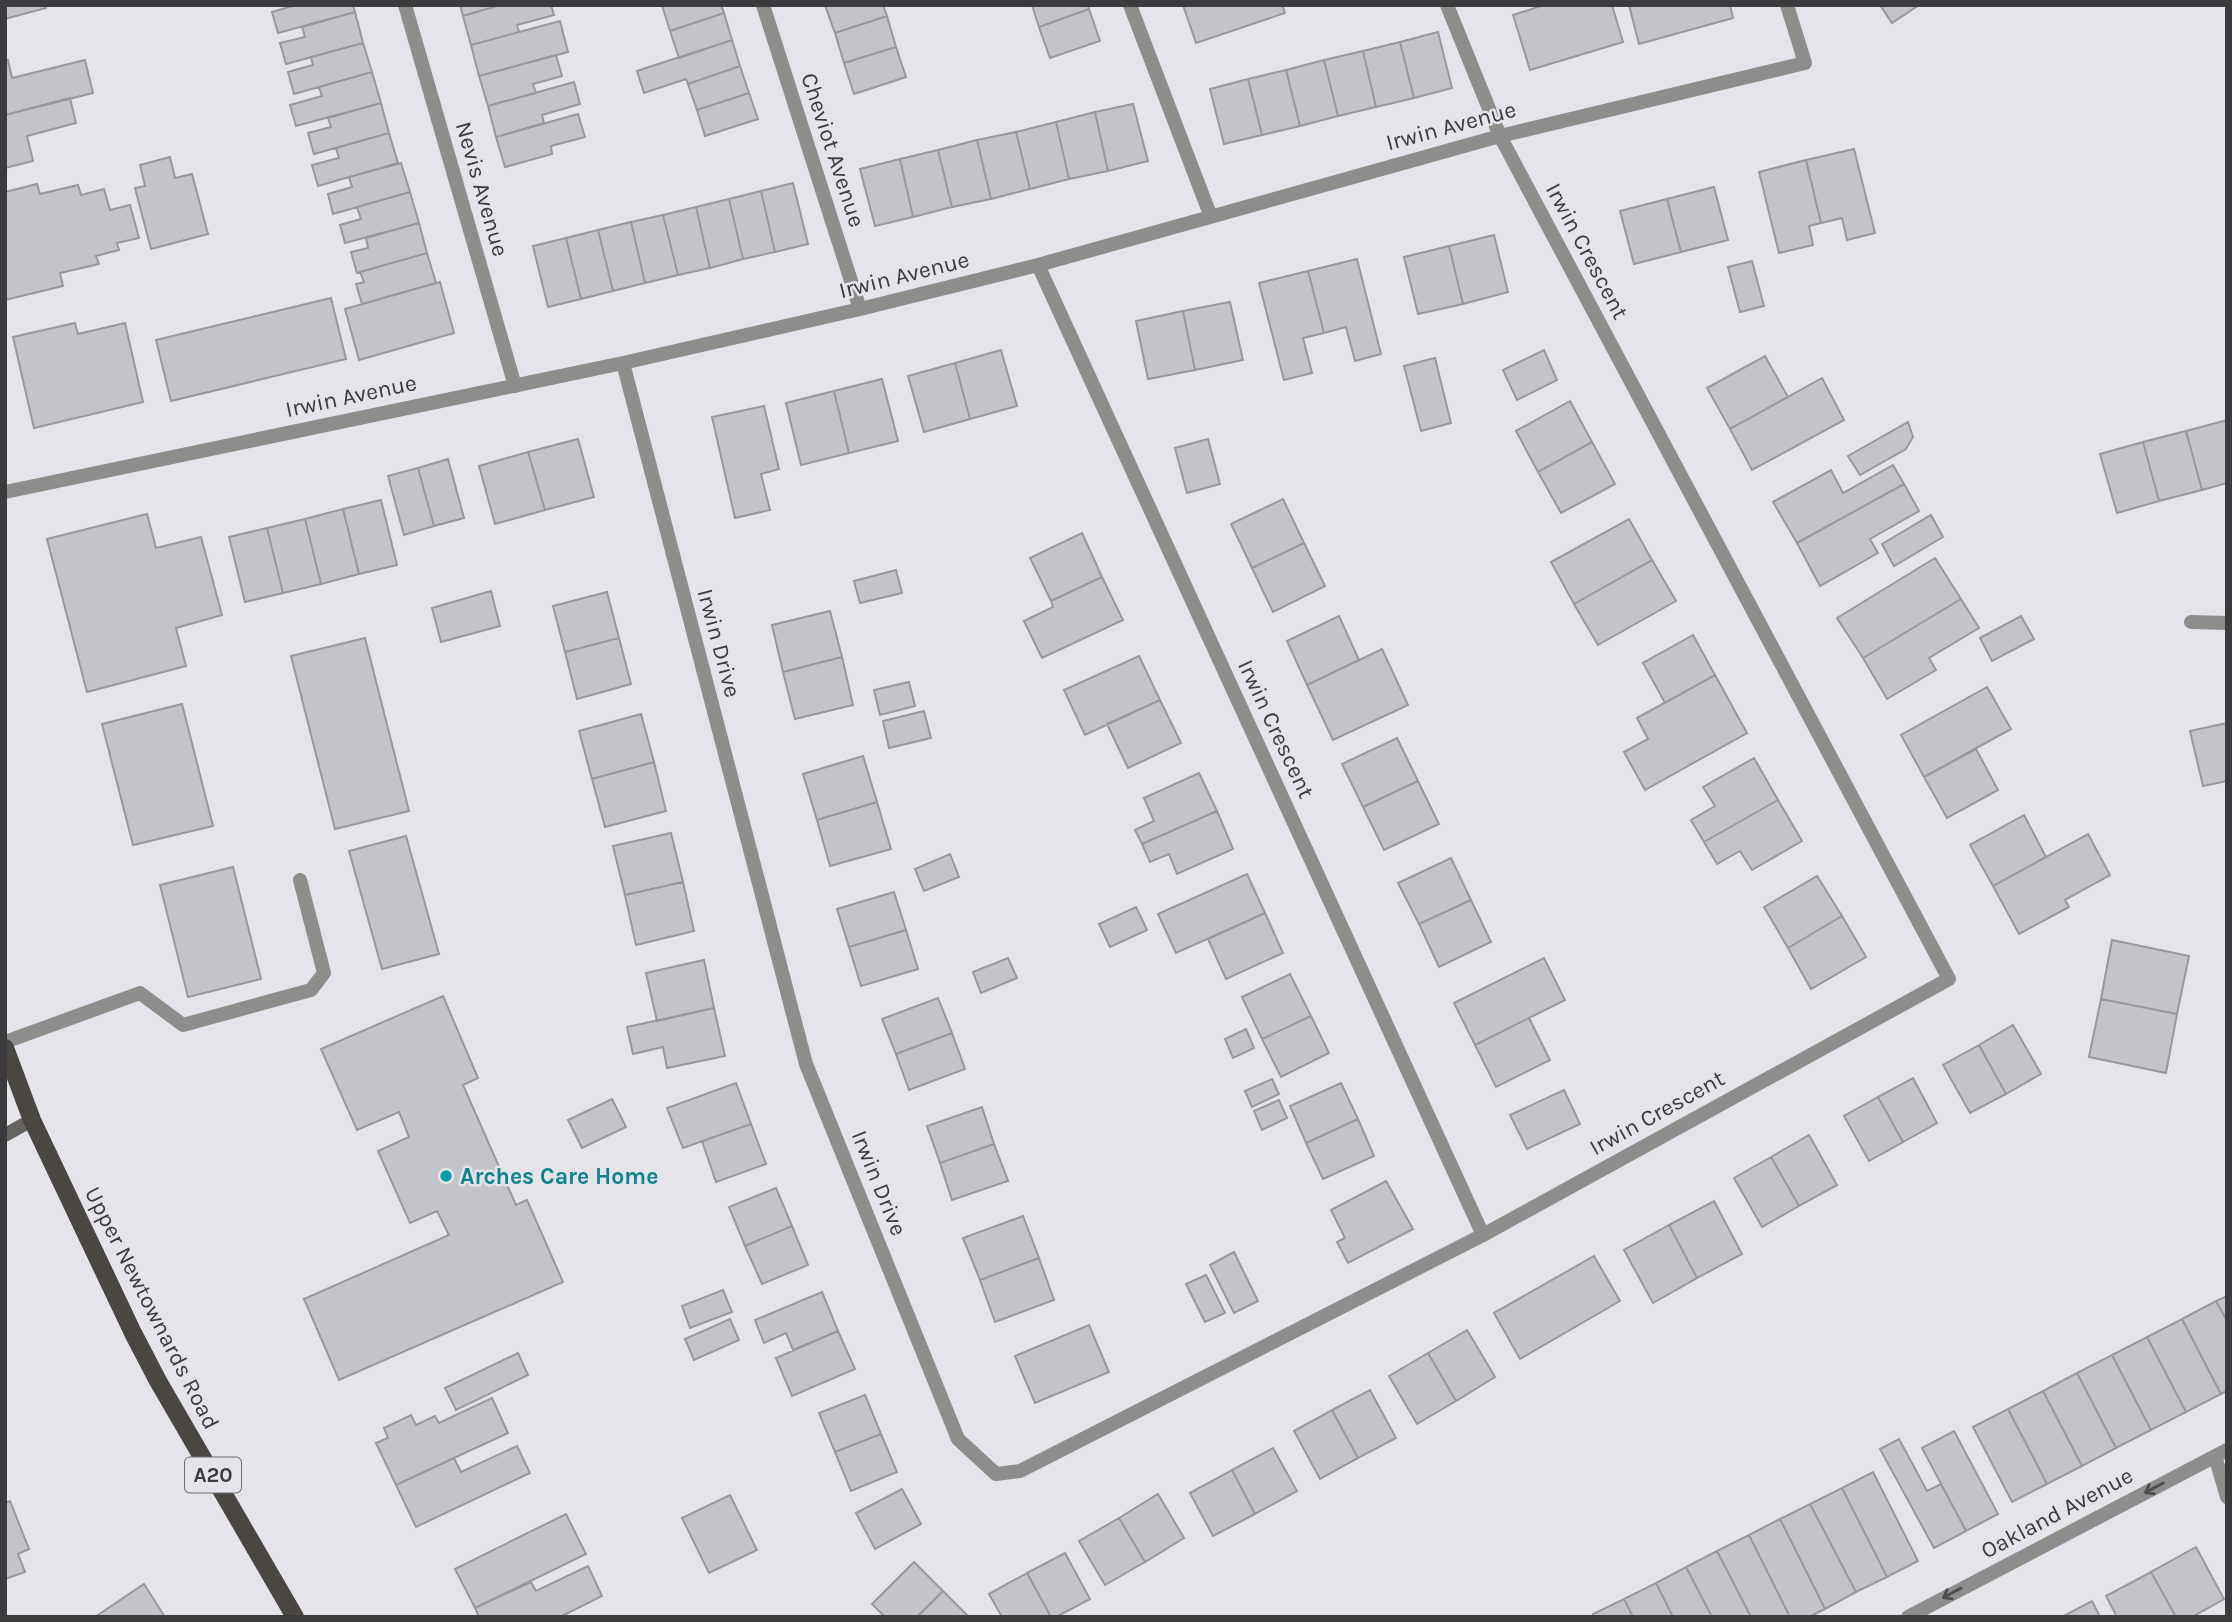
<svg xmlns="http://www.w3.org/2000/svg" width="2232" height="1622" viewBox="0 0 2232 1622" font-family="Karla,sans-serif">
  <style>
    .building { fill: #c3c3ca; stroke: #97979d; stroke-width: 2 }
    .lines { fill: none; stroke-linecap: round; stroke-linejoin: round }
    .minor { stroke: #8f8d8b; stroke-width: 14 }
    .secondary { stroke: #666460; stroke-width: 14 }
    .primary { stroke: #4a4743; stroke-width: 18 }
    .oneway { stroke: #4c4b4d }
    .culture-dot { fill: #0f9aa8; stroke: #e4e4ea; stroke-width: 2.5 }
    .labels { text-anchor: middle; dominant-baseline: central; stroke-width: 5; stroke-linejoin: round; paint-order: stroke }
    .shield { fill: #e4e4ea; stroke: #6e6e71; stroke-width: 2 }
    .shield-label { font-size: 21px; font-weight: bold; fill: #3b3b3d }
    .street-label { font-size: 23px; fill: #3b3b3d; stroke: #e4e4ea }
    .culture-label { font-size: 23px; font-weight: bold; fill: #0d838f; stroke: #e4e4ea; text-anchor: start }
  </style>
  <rect width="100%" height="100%" fill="#e4e4ea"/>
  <!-- building -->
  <path class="building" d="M5,5h41v3l-41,11z
    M296,5h57l2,7 -77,21 -6,-21z
    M460,5h40l-37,11z
    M500,5h51l3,10 -37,10 2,7 -48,13 -8,-29z
    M662,5h59l3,8 -54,18z
    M825,5h58l4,11 -52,17z
    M1032,5h56l1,4 -50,18z
    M1183,5h99l3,8 -89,30z
    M1544,5h68l11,37 -93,28 -17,-55z
    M1629,5h101l3,13 -94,26z
    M1880,5h39l-27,18z
    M1089,9l11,32 -50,17 -11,-31z
    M355,12l8,31 -77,21 -6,-21 25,-6 -3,-10z
    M724,13l8,27 -53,18 -9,-27z
    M887,16l9,31 -52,16 -9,-30z
    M560,21l8,31 -89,24 -8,-31z
    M1438,32l14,56 -38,10 -14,-56z
    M732,40l8,26 -52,18 -2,-5 -42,14 -7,-22z
    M1400,42l14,56 -38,9 -13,-56z
    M363,43l9,29 -78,22 -6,-22 25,-7 -2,-8z
    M896,47l10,30 -52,17 -10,-31z
    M1363,51l13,56 -38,9 -14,-56z
    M556,55l6,21 -29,8 3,9 -48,13 -9,-30z
    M5,60h3l4,18 73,-18 8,33 -88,22z
    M1324,60l14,56 -38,10 -14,-56z
    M740,66l9,27 -52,17 -9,-26z
    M1286,70l14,56 -38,9 -14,-56z
    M372,72l9,31 -85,23 -6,-21 32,-9 -3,-9z
    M1248,79l14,56 -38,9 -14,-55z
    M574,82l6,22 -38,11 2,8 -48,14 -8,-31z
    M749,93l9,26 -53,17 -8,-26z
    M70,98l6,25 -49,13 6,25 -28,7v-53z
    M381,103l8,30 -75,21 -6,-21 23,-6 -3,-9z
    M1133,104l15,57 -40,10 -13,-59z
    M1095,112l13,59 -39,8 -13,-57z
    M578,114l7,23 -34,9 1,8 -47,13 -9,-30z
    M1056,122l13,57 -39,10 -14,-57z
    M1016,132l14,57 -39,10 -14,-59z
    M389,133l9,30 -80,23 -6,-21 27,-7 -3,-10z
    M977,140l14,59 -39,8 -14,-57z
    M1854,149l21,84 -28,7 -5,-22 -21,5 -15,-63z
    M938,150l14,57 -39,10 -13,-58z
    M170,157l5,21 17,-4 16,60 -57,15 -16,-61 10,-2 -5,-21z
    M900,159l13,58 -38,9 -15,-57z
    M1806,160l15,63 -12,3 4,19 -34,8 -20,-81z
    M401,163l9,29 -77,22 -5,-20 24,-7 -3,-10z
    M793,183l15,61 -33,8 -14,-61z
    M37,184l3,10 38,-9 3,10 23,-6 6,21 20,-5 9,33 -22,5 2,7 -23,6 3,8 -39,9 3,13 -58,14v-108z
    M1714,187l14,53 -47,12 -14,-53z
    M761,191l14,61 -32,7 -14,-60z
    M410,192l9,31 -74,20 -5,-18 21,-6 -4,-12z
    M729,199l14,60 -33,9 -14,-61z
    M1667,199l14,53 -47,12 -14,-53z
    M696,207l14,61 -32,7 -15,-60z
    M663,215l15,60 -33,8 -14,-61z
    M631,222l14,61 -32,8 -15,-61z
    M419,223l8,30 -70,20 -6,-21 17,-4 -2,-10z
    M598,230l15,61 -32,8 -15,-61z
    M1494,235l14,57 -45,12 -14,-58z
    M566,238l15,61 -33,8 -15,-61z
    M1449,246l14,58 -45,10 -14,-57z
    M427,253l9,30 -74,21 -6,-20 8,-2 -4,-10z
    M1357,259l24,95 -26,7 -9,-34 -22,6 -16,-62z
    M1752,261l12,45 -24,6 -12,-45z
    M1308,271l16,62 -21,5 9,35 -28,7 -25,-97z
    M440,282l14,51 -95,27 -14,-51z
    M331,298l15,61 -175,42 -15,-61z
    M1230,302l13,58 -48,10 -12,-59z
    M1183,311l12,59 -47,9 -12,-58z
    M75,323l3,11 47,-11 18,79 -109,26 -21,-91z
    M1001,350l16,56 -47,13 -15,-56z
    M1544,350l13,30 -40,20 -14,-30z
    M1765,356l23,41 -58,32 -23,-41z
    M1435,358l16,65 -30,8 -17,-65z
    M955,363l15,56 -46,13 -16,-56z
    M1822,378l22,42 -92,50 -22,-41z
    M882,379l16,62 -49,12 -15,-62z
    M834,391l15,62 -48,12 -15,-62z
    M1570,401l22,41 -54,30 -22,-41z
    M764,406l15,63 -18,5 9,36 -35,8 -23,-101z
    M2227,420v63l-25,7 -16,-59z
    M1908,422l5,15 -7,12 -46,26 -12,-19z
    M2186,431l16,59 -43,11 -16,-59z
    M578,439l16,58 -49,13 -17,-58z
    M1208,439l12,45 -33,9 -12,-45z
    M1592,442l23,42 -54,29 -23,-41z
    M2143,442l16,59 -42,12 -17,-59z
    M528,452l17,58 -50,14 -16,-58z
    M448,459l16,59 -30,8 -16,-58z
    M1893,465l11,19 -107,59 -24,-41 58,-32 12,23z
    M418,468l16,58 -30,9 -16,-59z
    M1904,484l15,27 -49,28 8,14 -58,33 -23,-43z
    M1283,499l21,44 -52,25 -21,-44z
    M381,500l16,65 -38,9 -16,-65z
    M343,509l16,65 -38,10 -16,-65z
    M147,514l9,34 45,-11 21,78 -46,13 10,38 -99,26 -40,-153z
    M1931,515l12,22 -49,29 -12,-22z
    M305,519l16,65 -38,9 -16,-65z
    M1629,519l23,41 -78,44 -23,-42z
    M267,528l16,65 -38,9 -16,-65z
    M1082,533l20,44 -51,24 -21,-43z
    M1304,543l21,43 -52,26 -21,-44z
    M1935,558l26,41 -98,59 -26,-40z
    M1652,560l24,41 -78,44 -24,-41z
    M896,570l6,23 -42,10 -6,-22z
    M1102,577l21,43 -81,38 -18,-37 29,-14 -2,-6z
    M491,591l9,35 -59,16 -9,-34z
    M607,592l12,46 -54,14 -12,-46z
    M1961,599l18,29 -50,30 7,12 -49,29 -24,-41z
    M830,611l12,46 -59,15 -11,-47z
    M1339,616l20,44 -52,25 -20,-44z
    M2021,616l13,23 -42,22 -12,-23z
    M1693,635l22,40 -50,28 -22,-40z
    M365,638l44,173 -74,18 -44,-173z
    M619,638l12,46 -54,15 -12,-47z
    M1382,649l26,56 -75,35 -26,-55z
    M1139,656l21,44 -75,35 -21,-45z
    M842,657l11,48 -58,14 -12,-47z
    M1715,675l32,58 -102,57 -21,-38 24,-13 -11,-21z
    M909,682l6,24 -35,9 -6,-25z
    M1987,687l24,42 -87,48 -23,-42z
    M1160,700l21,43 -53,25 -21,-44z
    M182,704l31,122 -80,19 -31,-121z
    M924,711l7,27 -42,10 -6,-27z
    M641,714l13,48 -62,17 -13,-48z
    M2227,723v58l-24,5 -13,-55z
    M1397,738l21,43 -55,26 -21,-43z
    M1976,749l22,41 -51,28 -23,-41z
    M863,756l14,46 -60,18 -14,-46z
    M1754,758l24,42 -74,42 -13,-22 24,-14 -12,-19z
    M654,762l12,49 -61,16 -13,-48z
    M1199,773l18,38 -75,33 -7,-14 19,-9 -10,-23z
    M1418,781l21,43 -55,26 -21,-43z
    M1778,800l24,41 -50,29 -12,-19 -23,13 -13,-22z
    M877,802l14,47 -61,17 -13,-46z
    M1217,811l16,38 -56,25 -8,-20 -19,8 -8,-18z
    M2024,815l22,42 -53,29 -23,-41z
    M671,833l12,49 -58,13 -12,-49z
    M2088,834l22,41 -45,25 4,7 -50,27 -26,-48z
    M406,836l33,118 -57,15 -33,-118z
    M950,854l9,23 -35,14 -9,-22z
    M1451,858l20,42 -52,24 -21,-41z
    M233,867l28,112 -73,18 -28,-112z
    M1247,874l18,39 -89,40 -18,-39z
    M1817,876l25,40 -54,32 -24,-41z
    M683,882l11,49 -58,14 -11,-50z
    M894,892l12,38 -57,17 -12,-38z
    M1471,900l20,42 -52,25 -20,-43z
    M1136,907l11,23 -37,17 -11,-23z
    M1265,913l18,40 -57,26 -18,-40z
    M1842,916l24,41 -55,32 -23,-41z
    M906,930l12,39 -57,17 -12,-39z
    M2112,940l77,16 -12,58 -76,-15z
    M1008,958l9,20 -36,15 -8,-21z
    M1544,958l21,42 -90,45 -21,-42z
    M704,960l10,48 -57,13 -11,-48z
    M1290,974l21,42 -49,23 -20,-42z
    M443,996l35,82 -15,7 53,120 11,-5 36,82 -224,98 -35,-81 145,-64 -12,-24 -27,12 -32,-72 31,-14 -10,-25 -42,18 -36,-81z
    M938,998l14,35 -56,21 -14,-35z
    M2101,999l76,15 -11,59 -77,-16z
    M714,1008l11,48 -58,12 -4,-21 -30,7 -6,-27z
    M1311,1016l18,37 -48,24 -19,-38z
    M1529,1018l21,42 -54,27 -21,-42z
    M2013,1025l28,49 -35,20 -27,-49z
    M1246,1029l8,19 -21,10 -8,-19z
    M952,1033l13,36 -56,21 -13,-36z
    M1979,1045l27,49 -36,19 -27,-48z
    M1913,1078l24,45 -34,19 -25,-45z
    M1272,1079l7,15 -27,13 -7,-16z
    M736,1083l15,41 -68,24 -16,-40z
    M1341,1083l17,36 -52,24 -16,-37z
    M1564,1090l16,34 -53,25 -17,-34z
    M1878,1097l25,45 -34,19 -25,-45z
    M612,1099l14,28 -44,21 -14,-28z
    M1279,1100l8,18 -25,12 -8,-19z
    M982,1107l12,37 -54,19 -13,-37z
    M1358,1119l16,37 -51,23 -17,-36z
    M751,1124l15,40 -50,18 -14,-41z
    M1809,1135l28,50 -38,21 -28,-49z
    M994,1144l14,37 -56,19 -12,-37z
    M1771,1157l28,49 -37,21 -28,-49z
    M1386,1181l27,48 -65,34 -11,-21 8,-4 -14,-28z
    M776,1188l16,38 -47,20 -16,-39z
    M1714,1201l28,53 -45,24 -28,-53z
    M1023,1216l16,42 -59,22 -17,-42z
    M1669,1225l28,53 -44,25 -29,-53z
    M792,1226l16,39 -46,19 -17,-38z
    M1234,1252l24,49 -24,12 -24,-48z
    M1594,1256l26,45 -100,58 -26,-46z
    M1039,1258l15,42 -59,22 -15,-42z
    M1206,1275l19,38 -20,9 -19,-38z
    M723,1290l9,22 -42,16 -8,-22z
    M822,1292l16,39 -45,19 -7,-17 -22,10 -9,-23z
    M2227,1296v25l-11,-20z
    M2216,1301l11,20v70l-6,3 -39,-75z
    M730,1319l9,21 -45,20 -9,-21z
    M2182,1319l39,75 -35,18 -39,-75z
    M1089,1325l20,47 -74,31 -20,-47z
    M1467,1330l28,47 -39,24 -28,-48z
    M838,1331l17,38 -63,27 -16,-38z
    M2147,1337l39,75 -35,18 -39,-75z
    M518,1353l10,22 -72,35 -11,-22z
    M1428,1353l28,48 -39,23 -28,-48z
    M2112,1355l39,75 -35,18 -39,-75z
    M2077,1373l39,75 -34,18 -39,-75z
    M1370,1390l26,48 -38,20 -26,-48z
    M2043,1391l39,75 -35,18 -39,-75z
    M865,1395l16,39 -46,18 -16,-39z
    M492,1398l16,35 -112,52 -20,-42 12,-5 -4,-10 27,-13 5,10 19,-9 4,7z
    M2008,1409l39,75 -35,18 -39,-75z
    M1332,1410l26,48 -38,21 -26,-48z
    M1954,1431l44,83 -32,17 -44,-83z
    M881,1434l16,38 -46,19 -16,-39z
    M1899,1439l28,52 14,-7 25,47 -32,17 -54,-99z
    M517,1446l13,27 -114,54 -20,-42 58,-27 7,14z
    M1273,1448l24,43 -42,23 -23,-44z
    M1232,1470l23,44 -42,22 -23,-43z
    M1873,1472l45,89 -31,16 -45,-89z
    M1842,1488l45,89 -31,15 -46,-88z
    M902,1489l19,35 -46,25 -19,-36z
    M1158,1494l26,44 -39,24 -26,-44z
    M730,1495l27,55 -48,23 -27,-55z
    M10,1501l19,48 -11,5 7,18 -20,7v-76z
    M1810,1504l46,88 -31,17 -45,-90z
    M566,1514l20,40 -111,54 -20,-39z
    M1119,1518l26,44 -40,23 -26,-44z
    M1780,1519l45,90 -16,8h-19l-41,-82z
    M1749,1535l41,82h-39l-34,-66z
    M2196,1547l28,52 -32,18h-16l-25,-45z
    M1717,1551l34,66h-39l-26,-50z
    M1065,1553l25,46 -34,18h-5l-24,-44z
    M914,1562l29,29 -26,26h-32l-13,-13z
    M588,1566l14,30 -42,21h-81l-4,-9 56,-26 5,9z
    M1686,1567l26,50h-39l-17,-34z
    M2151,1572l25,45h-59l-11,-21z
    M1027,1573l24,44h-49l-13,-23z
    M1656,1583l17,34h-40l-9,-18z
    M144,1584l21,33h-70z
    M943,1591l26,26h-52z
    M1624,1599l9,18h-39l-1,-3z
    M2092,1601l8,16h-38z"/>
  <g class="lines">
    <!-- minor -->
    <path class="minor" d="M405,5l110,381
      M763,5l97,304
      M1130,5l81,212
      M1038,265l445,970 466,-256 -449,-843 -53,-131
      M623,363l183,701 152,375 38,35 24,-3 463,-236
      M5,492l618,-129 237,-54 178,-44 462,-129 305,-73 -18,-58
      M2191,622l36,1
      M5,1042l135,-49 43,32 128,-35 13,-17 -24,-93
      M2215,1456l12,41
      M1908,1617l319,-167"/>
    <!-- secondary -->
    <path class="secondary" d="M5,1135l27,-15"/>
    <!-- primary -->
    <path class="primary" d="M5,1048l27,72 101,213 25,48 137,236"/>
  </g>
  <!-- one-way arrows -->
  <defs><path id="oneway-shaft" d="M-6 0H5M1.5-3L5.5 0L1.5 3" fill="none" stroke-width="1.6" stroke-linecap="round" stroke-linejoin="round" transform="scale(1.75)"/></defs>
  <g class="oneway">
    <use href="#oneway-shaft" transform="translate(2154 1488) rotate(152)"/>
    <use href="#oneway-shaft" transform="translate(1952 1593) rotate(152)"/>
  </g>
  <!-- markers -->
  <circle class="culture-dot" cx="446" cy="1176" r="7"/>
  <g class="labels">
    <!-- shield labels -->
    <rect class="shield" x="185" y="1457.5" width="56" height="35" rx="5"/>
    <g class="shield-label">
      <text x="213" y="1475">A20</text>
    </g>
    <!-- street labels -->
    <g class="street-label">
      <text transform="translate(1451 126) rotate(-15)">Irwin Avenue</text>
      <text transform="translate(833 150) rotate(72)">Cheviot Avenue</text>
      <text transform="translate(482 189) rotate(74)">Nevis Avenue</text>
      <text transform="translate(1587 251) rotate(62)">Irwin Crescent</text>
      <text transform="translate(904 275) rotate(-14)">Irwin Avenue</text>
      <text transform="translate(351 396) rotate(-12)">Irwin Avenue</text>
      <text transform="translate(719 643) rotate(75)">Irwin Drive</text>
      <text transform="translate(1276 729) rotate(65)">Irwin Crescent</text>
      <text transform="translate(1657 1113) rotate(-29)">Irwin Crescent</text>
      <text transform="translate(879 1183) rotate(68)">Irwin Drive</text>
      <text transform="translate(152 1308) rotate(63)">Upper Newtownards Road</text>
      <text transform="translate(2057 1513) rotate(-28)">Oakland Avenue</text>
    </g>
    <!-- culture labels -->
    <g class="culture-label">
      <text x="460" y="1176">Arches Care Home</text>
    </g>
  </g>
  <!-- border -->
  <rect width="2232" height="1622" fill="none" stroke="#3b3b3d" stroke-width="14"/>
</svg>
